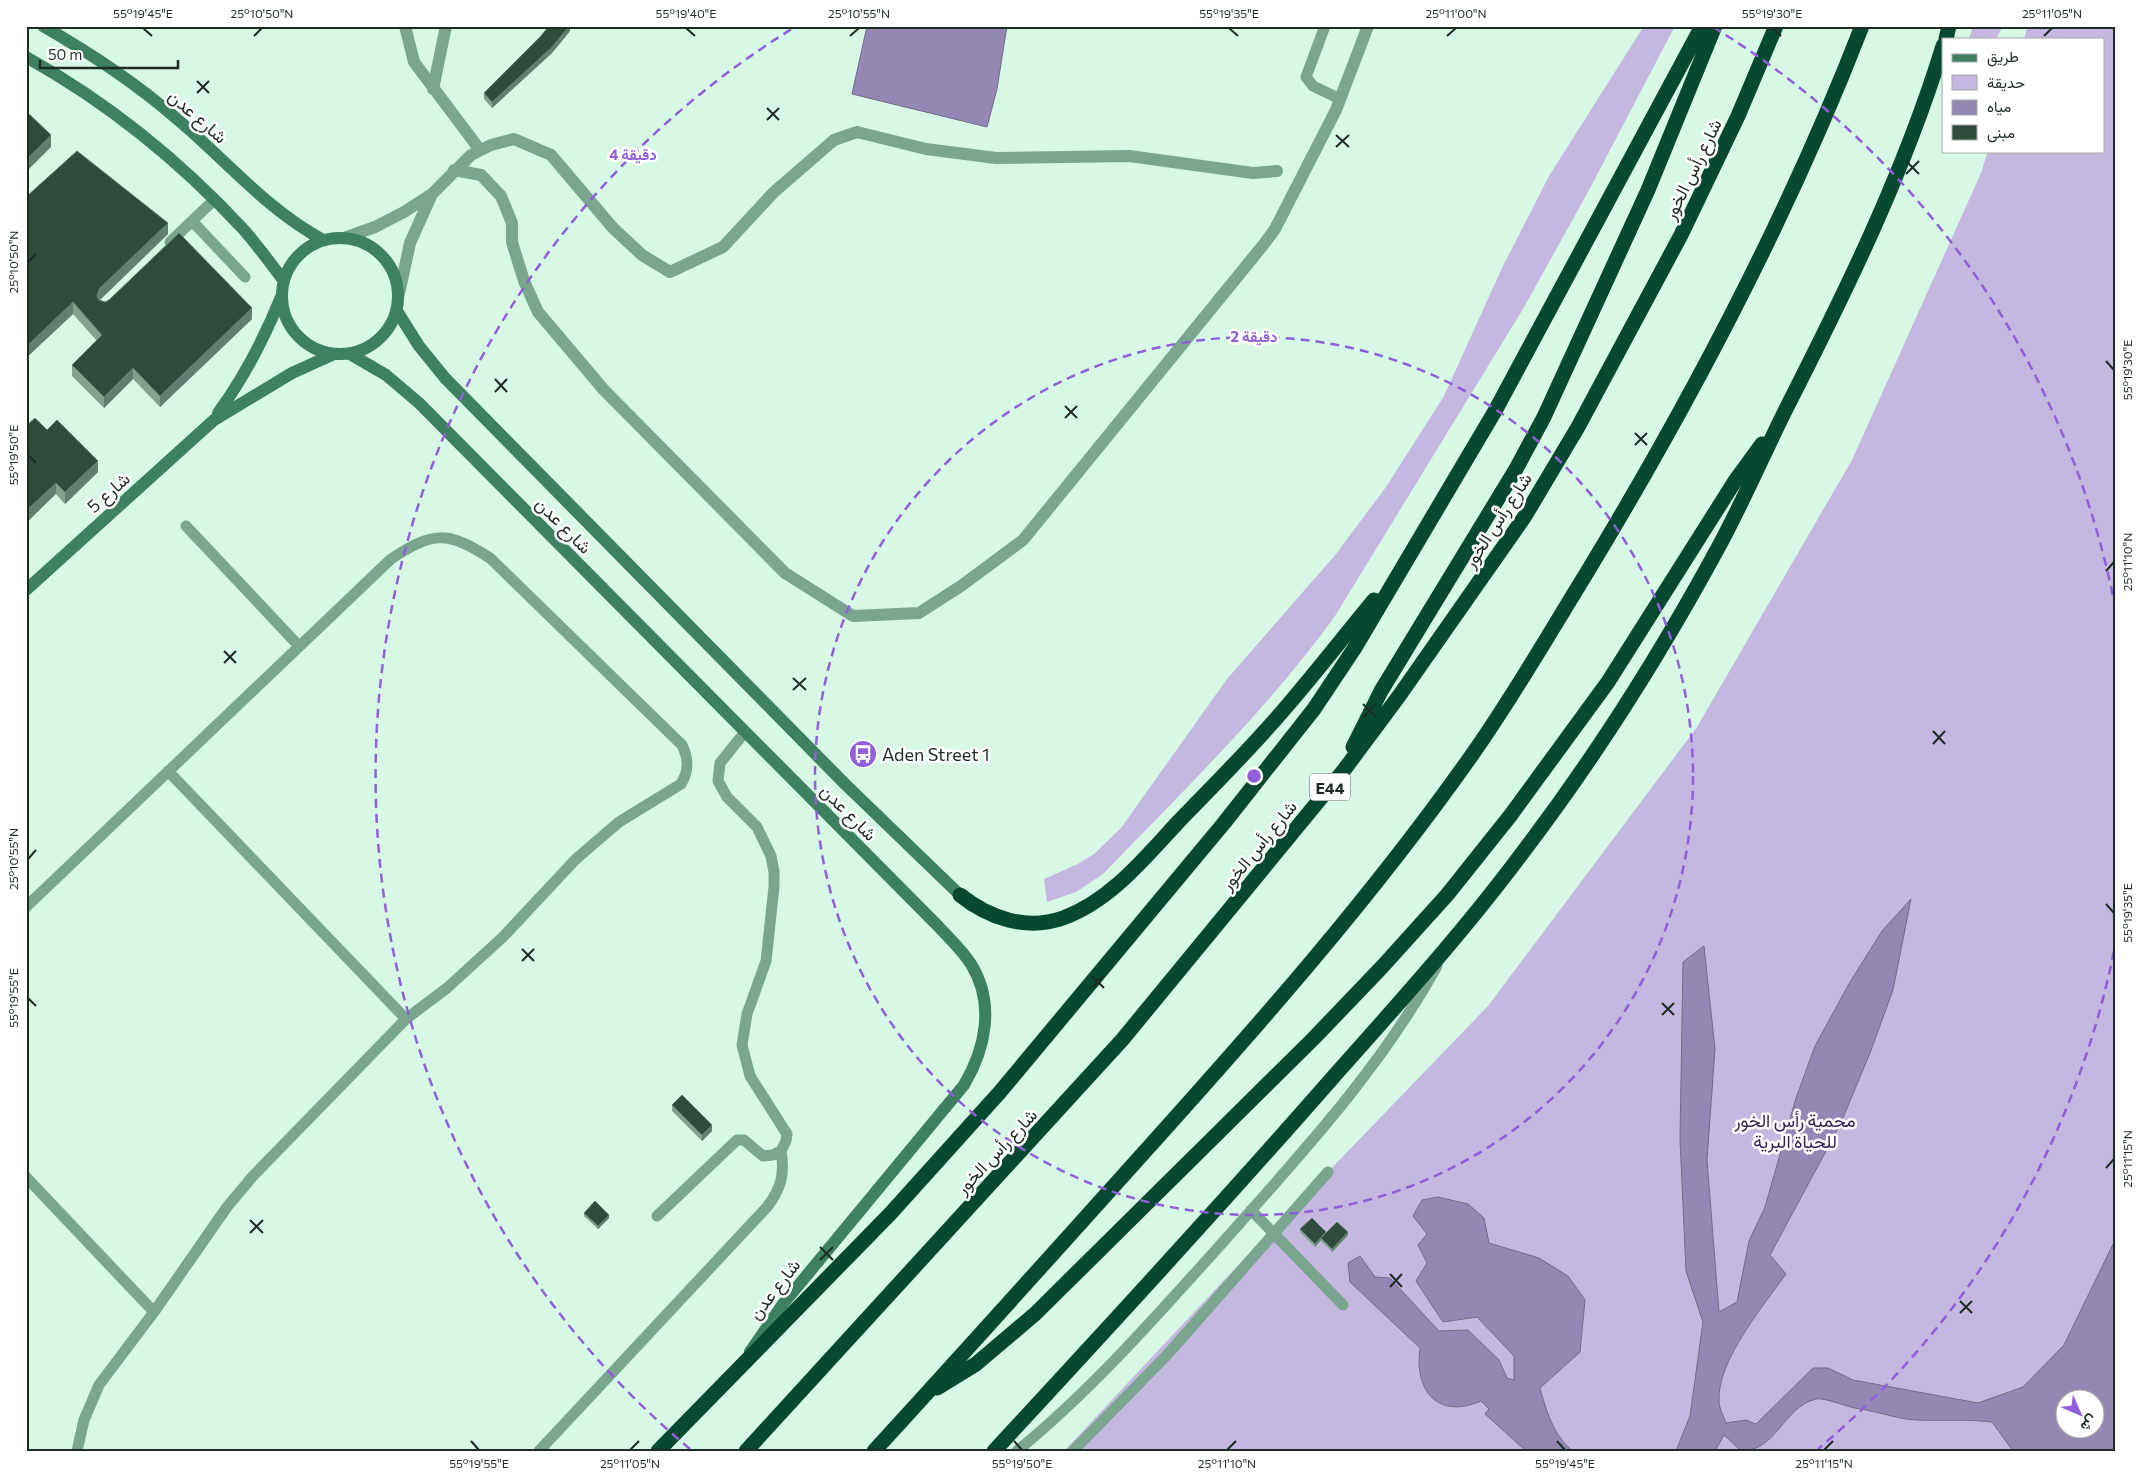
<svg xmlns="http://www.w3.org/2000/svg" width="2142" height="1477" viewBox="0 0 2142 1477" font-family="Commissioner,Vazirmatn,sans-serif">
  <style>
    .green { fill: #c4b7e0; fill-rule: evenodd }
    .water { fill: #9587b3; stroke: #716b88; fill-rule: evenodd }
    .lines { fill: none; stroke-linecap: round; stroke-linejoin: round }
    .lane { stroke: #7aa58e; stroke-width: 11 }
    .street { stroke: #7aa58e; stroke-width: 12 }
    .secondary { stroke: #3d8160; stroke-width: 12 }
    .highway { stroke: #074930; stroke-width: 15 }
    .wall { fill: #82a290 }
    .shaded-wall { fill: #607f6f }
    .building { fill: #2e4b3c; stroke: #607f6f }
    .ticks { fill: none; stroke: #1e2b24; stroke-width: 2 }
    .ring { fill: none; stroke: #905fd9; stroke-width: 2.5; stroke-dasharray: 9 6 }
    .labels { text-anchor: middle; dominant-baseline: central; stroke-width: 5; stroke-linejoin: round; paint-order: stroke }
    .shield { fill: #fff; stroke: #626b66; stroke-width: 1 }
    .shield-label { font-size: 16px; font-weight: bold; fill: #1e2b24 }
    .street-label { font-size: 18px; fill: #1e2b24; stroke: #fff }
    .poi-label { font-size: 18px; fill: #1e2b24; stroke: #fff; text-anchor: start }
    .park-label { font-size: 18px; fill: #341d55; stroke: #fff }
    .centre { fill: #905fd9; stroke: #fff; stroke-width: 2.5 }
    .ring-label { font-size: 15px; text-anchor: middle; font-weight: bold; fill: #905fd9; stroke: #fff; stroke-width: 5; stroke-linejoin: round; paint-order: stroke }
    .neatline { fill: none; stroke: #1e2b24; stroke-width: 2 }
    .ticks-label { font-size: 12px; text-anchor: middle; fill: #1e2b24 }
  </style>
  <rect width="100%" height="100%" fill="#d6f8e5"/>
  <!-- green -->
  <path class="green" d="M1644,26h31l-87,166 -65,117 -188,307c-68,94 -152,175 -232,258l-27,18 -29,10 -3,-23 34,-15 16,-10 27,-26 106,-149 109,-125 50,-67 58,-91 58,-128 47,-92z
    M1973,26h30l-7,13h-27z
    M2028,26h88v1425h-1052l178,-190 246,-255 209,-279 155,-267 129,-287 7,-22h115v-112h-79zM2064,1400h30v30h-30z"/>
  <!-- water -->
  <path class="water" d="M867,26h140l-10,63 -10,38 -135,-33z
    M1911,899l-18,91 -23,63 -30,72 -70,130 16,19c-23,32 -69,87 -67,127 0,7 5,16 7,22l20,-3 10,4 57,-56h15l25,12 125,23 45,-16 41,-42 52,-107v213h-103l-21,-29c-26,-3 -50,-1 -76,-2 -18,-1 -37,-8 -56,-11 -11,-1 -35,-12 -44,-10 -33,8 -39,52 -75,52l-17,-16 -9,16h-39l14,-35 13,-94 -17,-51 -6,-132 3,-177 21,-16 11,103 -8,111 12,152 18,-10 12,-61 16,-34 31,-109 19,-52 35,-64 32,-51zM2064,1400h30v30h-30z
    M1438,1197l30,7 16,14 5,25 50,15 29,18 17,24 -5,52 -40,36c6,22 14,49 33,63h-47l-41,-37 4,-5 -8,-8c-44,19 -67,-11 -61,-53l-70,-66 -2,-19 12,-7 15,21 15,1 49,53 29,-1 31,30 8,18 7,2v-24l-37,-39 -34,5 -27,-41 11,-18 -9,-18 9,-11 -14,-18 9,-16z"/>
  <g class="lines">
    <!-- lane -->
    <path class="lane" d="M1325,26l-19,51 7,9 27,13
      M192,221l53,56
      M170,242l44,-42
      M186,526l113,120
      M168,771l238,248
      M26,907l365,-348c42,-28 57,-28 99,-1l192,187c7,14 7,26 -1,39l-62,38 -43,37 -73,78 -56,51 -41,31 -153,157 -26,31 -73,105 -55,73 -15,35 -7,31
      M26,1177l128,135
      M1251,1210l92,95
      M657,1216l80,-76h7l19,16 10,-1 8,-4 5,-10 1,-7 -37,-58 -8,-31 5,-31 19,-53 8,-74v-15l-3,-16 -14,-29 -30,-30 -9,-16 2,-18 25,-31
      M539,1451l228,-244c14,-18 18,-33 14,-56
      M1017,1451c76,-62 142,-138 207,-210 77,-87 156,-172 213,-275
      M1073,1451l94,-96 161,-183"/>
    <!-- street -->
    <path class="street" d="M405,26l9,36 66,88
      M433,89l13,-63
      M454,170l27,5 20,21 11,27v19l12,39 14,31 66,78 181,183 68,43 66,-3 42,-27 62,-46 241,-296 11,-15 61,-119 32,-84
      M344,238l31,-11 29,-15 28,-18 39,-39 20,-10 23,-6 37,16 62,73 29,27 28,17 53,-25 51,-55 60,-52 23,-8 69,17 70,9 133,-2 124,17 24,-2
      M399,294l11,-51 22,-49"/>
    <!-- secondary -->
    <path class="secondary" d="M43,26c47,27 93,57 134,93 49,41 90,91 146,121
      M26,57c81,45 155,105 218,173 14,16 27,34 40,51
      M282 296a58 58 0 1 1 116 0a58 58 0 1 1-116 0Z
      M397,311l22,35 26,32 400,406 115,111
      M350,354l36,21 33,28 519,523c11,12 24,24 33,38 24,39 15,84 -7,121l-181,219 -33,48
      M218,413c27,-37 46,-74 63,-116
      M26,590l188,-170 78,-47 42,-19"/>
    <!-- highway -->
    <path class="highway" d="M1946,39l3,-13
      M1353,747l28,-56 135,-222 28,-52 104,-227 67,-164
      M960,895c29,23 66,36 103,23 48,-17 84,-63 118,-99 36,-37 73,-74 106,-113 30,-35 58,-71 87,-106
      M937,1388l39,-24 59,-50 279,-276 68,-71 65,-72 63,-79 98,-134 127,-201 27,-37
      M658,1451l232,-237 110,-122 224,-269 90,-114 42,-63 139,-235 207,-385
      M746,1451l376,-411 222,-270 55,-74 126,-180 53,-89 103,-192 57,-119 38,-90
      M874,1451c89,-97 177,-195 265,-293 117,-130 234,-262 335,-406 40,-57 75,-118 112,-178 106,-175 202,-357 276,-548
      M994,1451c115,-124 230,-249 341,-376 65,-73 130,-145 188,-223 73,-96 138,-199 195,-304 25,-46 45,-93 68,-139 60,-118 118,-236 157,-363"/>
  </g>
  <!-- wall -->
  <path class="wall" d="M570,26v5l-18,22 -60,55 -8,-9v-6l56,-56z
    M26,197l142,37 -69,66 6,2 147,17 -92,88 -27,-28 -29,29 -32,-32v-11l25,-24 -24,-27 -47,44z
    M47,430l51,42 -33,32 -9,-10z
    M672,1105l40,26 -10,10 -30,-30z
    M584,1213l25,5 -11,11 -14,-13z
    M1300,1229l26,5 22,1 -16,17 -11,-11v-1l-6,7 -15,-15z"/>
  <!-- shaded-wall -->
  <path class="shaded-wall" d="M569,26h1v5l-18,22 -60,55v-6z
    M51,135v12l-25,25v-12z
    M168,223v11l-69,67 -2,-5 2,-7z
    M73,302v12l-47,44v-11z
    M252,308v11l-92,88v-11z
    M133,368v11l-29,29v-11z
    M98,461v11l-33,32v-12z
    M56,483v11l-30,29v-12z
    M712,1125v6l-10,10v-6z
    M609,1215v3l-11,11v-3z
    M1326,1232v3l-5,3v2l-6,7v-3z
    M1348,1232v3l-16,17v-3z"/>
  <!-- building -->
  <path class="building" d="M549,26h20l-17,21 -60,55 -8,-9 56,-56z
    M26,111l25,24 -25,25z
    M77,151l91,72 -69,66 -2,7 2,4 6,2 4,-2 70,-67 73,75 -92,88 -27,-28 -29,29 -32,-32 30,-30 -29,-33 -47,45v-150z
    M35,418l12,12 10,-10 41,41 -33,31 -9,-9 -30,28v-85z
    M682,1095l30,30 -10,10 -30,-30z
    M595,1201l14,14 -11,11 -14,-13z
    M1312,1218l14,14 -11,12 -15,-15z
    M1337,1222l11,10 -16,17 -11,-11z"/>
  <!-- ticks -->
  <path class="ticks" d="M143,28l9,8M686,28l9,8M1229,28l9,8M1772,28l9,8M254,36l8,-8M850,36l9,-8M1447,36l9,-8M2044,36l8,-8M197,81l12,12M197,93l12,-12M767,108l12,12M767,120l12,-12M1336,135l13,12M1336,147l13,-12M1906,161l13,13M1906,174l13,-13M28,262l8,-8M2106,361l8,9M495,379l12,13M495,392l12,-13M1065,406l12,12M1065,418l12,-12M1635,433l12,12M1635,445l12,-12M28,455l8,8M2106,571l8,-9M224,651l12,12M224,663l12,-12M793,678l13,12M793,690l13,-12M1363,704l13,13M1363,717l13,-13M1933,731l12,13M1933,744l12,-13M28,859l8,-9M2106,904l8,9M522,949l12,12M522,961l12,-12M1092,976l12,12M1092,988l12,-12M28,998l8,8M1662,1003l12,12M1662,1015l12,-12M2106,1168l8,-9M250,1220l13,13M250,1233l13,-13M820,1247l13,13M820,1260l13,-13M1390,1274l12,13M1390,1287l12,-13M1960,1301l12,12M1960,1313l12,-12M471,1441l8,9M1014,1441l8,9M1557,1441l8,9M630,1450l9,-9M1227,1450l9,-9M1824,1450l9,-9"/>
  <!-- distance rings -->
  <g class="ring">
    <circle cx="1254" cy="776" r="439"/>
    <path d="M2114 951A878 878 0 0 1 1818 1449M690 1449A878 878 0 0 1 795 27M1713 27A878 878 0 0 1 2114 601"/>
  </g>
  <!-- icons -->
  <defs>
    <symbol id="bus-disc" viewBox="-11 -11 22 22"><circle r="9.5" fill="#905fd9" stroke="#fff"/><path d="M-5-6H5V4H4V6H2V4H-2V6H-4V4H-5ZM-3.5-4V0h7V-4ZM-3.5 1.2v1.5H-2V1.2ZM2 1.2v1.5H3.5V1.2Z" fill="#fff"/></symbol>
  </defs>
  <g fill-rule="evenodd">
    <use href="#bus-disc" x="847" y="738" width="32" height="32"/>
  </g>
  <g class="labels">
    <!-- shield labels -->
    <rect class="shield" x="1310" y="773.5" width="40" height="27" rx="4"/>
    <g class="shield-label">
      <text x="1330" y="787">E44</text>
    </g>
    <!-- street labels -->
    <g class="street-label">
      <text transform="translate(198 116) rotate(41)">شارع عدن</text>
      <text transform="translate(1692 169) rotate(-64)">شارع رأس الخور</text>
      <text transform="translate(108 492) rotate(-42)">شارع 5</text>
      <text transform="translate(1497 520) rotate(-57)">شارع رأس الخور</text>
      <text transform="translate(564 525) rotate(45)">شارع عدن</text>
      <text transform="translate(849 812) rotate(45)">شارع عدن</text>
      <text transform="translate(1258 845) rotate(-51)">شارع رأس الخور</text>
      <text transform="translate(996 1151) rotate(-47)">شارع رأس الخور</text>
      <text transform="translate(774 1289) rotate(-52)">شارع عدن</text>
    </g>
    <!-- poi labels -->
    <g class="poi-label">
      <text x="882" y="754">Aden Street 1</text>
    </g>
    <!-- park labels -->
    <g class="park-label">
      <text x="1795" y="1120">محمية رأس الخور<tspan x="1795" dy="21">للحياة البرية</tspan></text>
    </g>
  </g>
  <circle cx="1254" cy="776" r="8" class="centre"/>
  <g class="ring-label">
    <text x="633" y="160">4 دقيقة</text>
    <text x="1254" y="342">2 دقيقة</text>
  </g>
  <!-- border -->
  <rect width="2142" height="1477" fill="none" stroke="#ffffff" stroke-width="55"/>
  <!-- legend -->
  <rect x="1942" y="38" width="162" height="115" fill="#ffffff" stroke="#a5aaa7"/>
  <rect x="1952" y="54" width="25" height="8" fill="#3d8160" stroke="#a5aaa7"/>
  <text x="1987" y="62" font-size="15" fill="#1e2b24">طريق</text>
  <rect x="1952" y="75" width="25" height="15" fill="#c4b7e0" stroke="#a5aaa7"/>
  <text x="1987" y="88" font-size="15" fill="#1e2b24">حديقة</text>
  <rect x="1952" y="100" width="25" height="15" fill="#9587b3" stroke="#a5aaa7"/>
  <text x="1987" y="112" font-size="15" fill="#1e2b24">مياه</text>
  <rect x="1952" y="125" width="25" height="15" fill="#2e4b3c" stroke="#a5aaa7"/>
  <text x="1987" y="138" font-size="15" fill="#1e2b24">مبنى</text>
  <!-- north arrow -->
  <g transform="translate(2080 1414) rotate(135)"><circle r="24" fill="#ffffff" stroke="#a5aaa7"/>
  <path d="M0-4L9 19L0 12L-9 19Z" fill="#905fd9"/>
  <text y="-8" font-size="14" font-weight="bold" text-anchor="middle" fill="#1e2b24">ش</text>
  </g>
  <!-- scale -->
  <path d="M40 60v8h138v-8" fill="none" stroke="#1e2b24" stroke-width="2.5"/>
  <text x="48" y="60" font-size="15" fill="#1e2b24" stroke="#ffffff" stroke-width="4" paint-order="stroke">50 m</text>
  <rect x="28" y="28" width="2086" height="1422" class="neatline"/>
  <g class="ticks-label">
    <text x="143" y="18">55°19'45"E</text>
    <text x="262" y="18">25°10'50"N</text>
    <text x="686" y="18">55°19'40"E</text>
    <text x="859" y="18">25°10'55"N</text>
    <text x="1229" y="18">55°19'35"E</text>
    <text x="1456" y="18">25°11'00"N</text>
    <text x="1772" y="18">55°19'30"E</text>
    <text x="2052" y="18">25°11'05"N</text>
    <text transform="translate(14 262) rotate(-90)" y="4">25°10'50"N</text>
    <text transform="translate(2128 370) rotate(-90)" y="4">55°19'30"E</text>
    <text transform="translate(14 455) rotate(-90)" y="4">55°19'50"E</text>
    <text transform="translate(2128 562) rotate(-90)" y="4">25°11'10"N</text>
    <text transform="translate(14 859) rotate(-90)" y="4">25°10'55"N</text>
    <text transform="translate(2128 913) rotate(-90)" y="4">55°19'35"E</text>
    <text transform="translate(14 998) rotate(-90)" y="4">55°19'55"E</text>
    <text transform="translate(2128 1159) rotate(-90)" y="4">25°11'15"N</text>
    <text x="479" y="1468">55°19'55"E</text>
    <text x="630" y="1468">25°11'05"N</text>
    <text x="1022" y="1468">55°19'50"E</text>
    <text x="1227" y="1468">25°11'10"N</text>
    <text x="1565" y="1468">55°19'45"E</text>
    <text x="1824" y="1468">25°11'15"N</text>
  </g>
</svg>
